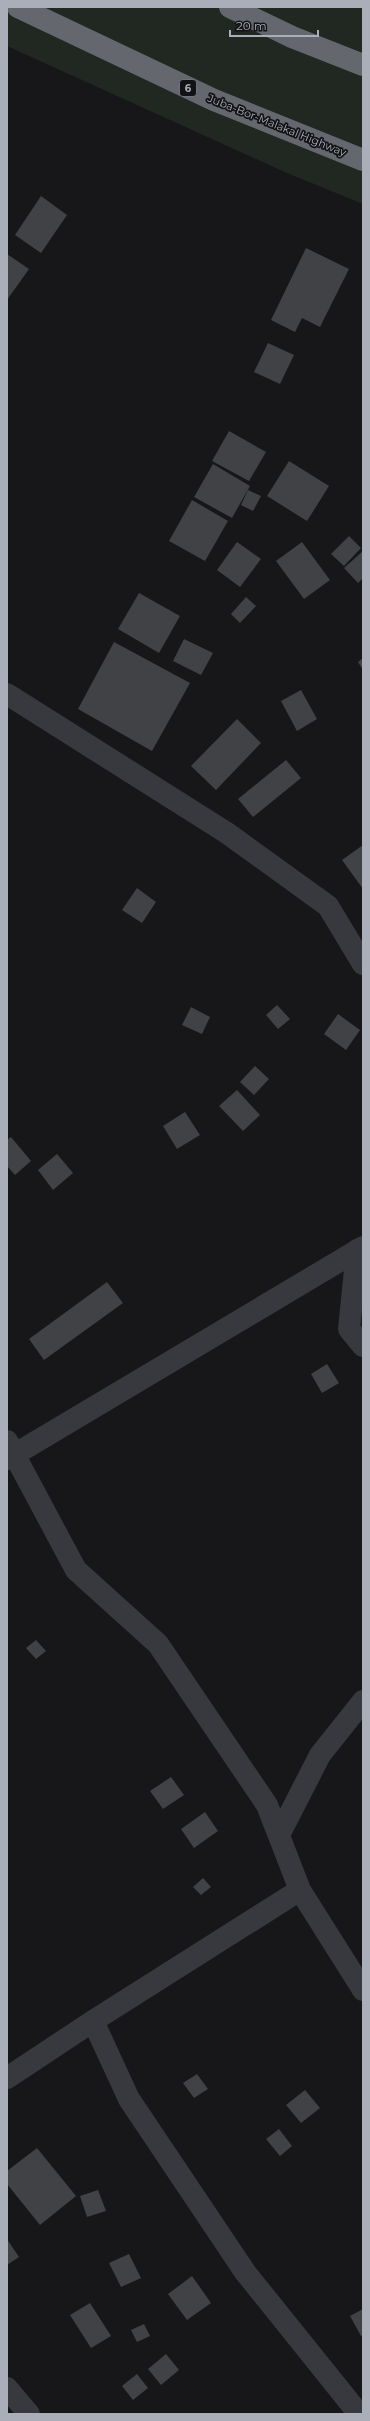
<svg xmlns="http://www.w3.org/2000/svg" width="370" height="2421" viewBox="0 0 370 2421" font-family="Montserrat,sans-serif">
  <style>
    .green { fill: #212822 }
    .building { fill: #414246 }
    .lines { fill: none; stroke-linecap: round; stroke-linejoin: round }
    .minor { stroke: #38393e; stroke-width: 22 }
    .highway { stroke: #64676e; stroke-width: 22 }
    .labels { text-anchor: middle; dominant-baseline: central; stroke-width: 3.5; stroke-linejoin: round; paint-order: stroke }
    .shield { fill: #121214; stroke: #7c7f87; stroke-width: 1 }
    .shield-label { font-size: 10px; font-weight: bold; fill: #aaaeb8 }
    .street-label { font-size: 11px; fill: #aaaeb8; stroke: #121214 }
  </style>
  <rect width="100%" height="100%" fill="#171719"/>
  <!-- green -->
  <path class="green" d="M7,7h356v197l-76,-31 -280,-127z"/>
  <!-- building -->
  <path class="building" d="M41,196l26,19 -26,38 -26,-18z
    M306,248l43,21 -29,58 -18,-9 -7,14 -24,-12z
    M7,254l22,15 -22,31z
    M268,343l26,12 -14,29 -26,-12z
    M229,431l37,21 -17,29 -37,-20z
    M289,461l40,25 -22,35 -40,-25z
    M213,464l37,22 -18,32 -38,-21z
    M248,490l13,6 -8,15 -12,-6z
    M192,500l36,21 -23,40 -36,-20z
    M349,536l12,12 -17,18 -13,-12z
    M237,542l24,17 -21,28 -23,-17z
    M302,542l28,38 -26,19 -28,-38z
    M363,551v27l-5,5 -14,-15z
    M139,593l41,23 -21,37 -41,-24z
    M246,597l10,9 -16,17 -9,-9z
    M184,639l29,14 -12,22 -28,-14z
    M114,642l76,41 -38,68 -74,-42z
    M363,658v12l-5,-8z
    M301,690l16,29 -20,12 -16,-30z
    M237,719l24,24 -45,47 -25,-24z
    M286,760l15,18 -48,39 -15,-18z
    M363,845v44l-21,-29z
    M137,888l19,14 -14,21 -20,-13z
    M277,1005l13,14 -12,10 -12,-14z
    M191,1007l19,10 -8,17 -20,-9z
    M338,1014l22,16 -14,20 -22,-16z
    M255,1066l14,13 -15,16 -14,-13z
    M237,1090l23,25 -17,16 -24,-25z
    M185,1112l15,23 -23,14 -14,-23z
    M11,1137l20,24 -16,14 -8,-9v-26z
    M57,1154l16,19 -20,17 -15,-20z
    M107,1282l16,21 -79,57 -15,-21z
    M327,1364l12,19 -17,10 -11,-19z
    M36,1640l10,11 -10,8 -10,-11z
    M171,1777l13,18 -21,14 -13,-18z
    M205,1812l13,19 -24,17 -13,-19z
    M203,1878l8,9 -10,8 -8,-8z
    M197,2074l11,15 -14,9 -11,-15z
    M305,2090l15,18 -19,15 -15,-18z
    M279,2129l13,17 -12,10 -14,-17z
    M37,2148l39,48 -36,29 -33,-41v-13z
    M98,2190l8,21 -19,6 -7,-21z
    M7,2239l12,18 -12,8z
    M129,2254l12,24 -20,9 -12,-24z
    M192,2276l19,27 -24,17 -19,-26z
    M90,2303l21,33 -20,12 -21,-33z
    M363,2309v26l-2,1 -11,-20z
    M144,2324l6,12 -13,6 -6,-12z
    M166,2354l13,16 -18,15 -13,-16z
    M137,2374l11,14 -15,12 -11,-14z"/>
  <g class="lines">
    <!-- minor -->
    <path class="minor" d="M7,694l220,139 101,73 35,58
      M357,1250l-8,79 14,17
      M7,1441l69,129 82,74 109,161 33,85 -207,131 -86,57
      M7,1459l356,-212
      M279,1835l41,-80 43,-54
      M300,1890l63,100
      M93,2021l36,78 116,173 114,142
      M7,2388l22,26"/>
    <!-- highway -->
    <path class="highway" d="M18,7l196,93 149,60
      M230,7l62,30 71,28"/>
  </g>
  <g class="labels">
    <!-- shield labels -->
    <rect class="shield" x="180" y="80" width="16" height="16" rx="3"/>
    <g class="shield-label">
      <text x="188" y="88">6</text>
    </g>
    <!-- street labels -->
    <g class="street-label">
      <text transform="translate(277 125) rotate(22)">Juba-Bor-Malakal Highway</text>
    </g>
  </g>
  <!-- border -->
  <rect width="370" height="2421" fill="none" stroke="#aaaeb8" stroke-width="16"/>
  <!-- scale -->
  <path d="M230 30v6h88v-6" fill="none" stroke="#aaaeb8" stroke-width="2"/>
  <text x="236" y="30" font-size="12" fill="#aaaeb8" stroke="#121214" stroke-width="3" paint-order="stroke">20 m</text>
</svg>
